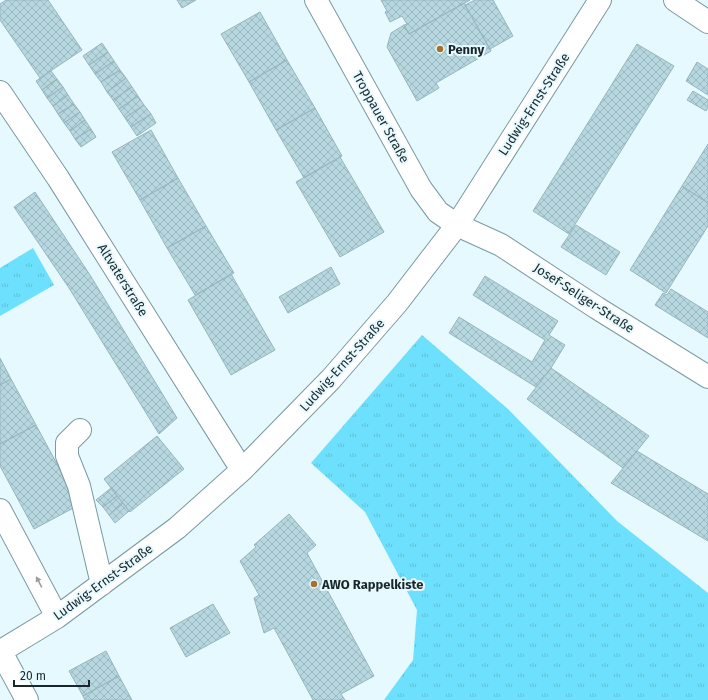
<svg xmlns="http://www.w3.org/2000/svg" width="708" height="700" viewBox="0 0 708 700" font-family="'Fira Sans',sans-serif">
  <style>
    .grass { fill: url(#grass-tufts) }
    .building { fill: url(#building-cross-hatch); stroke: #96b6bf }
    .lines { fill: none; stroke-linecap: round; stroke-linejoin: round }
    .minor-casing { stroke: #7a99a2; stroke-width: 24 }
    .minor { stroke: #fff; stroke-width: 22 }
    .oneway { fill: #989e9f }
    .poi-dot { fill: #a86f2d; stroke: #e5f9ff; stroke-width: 1.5 }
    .labels { text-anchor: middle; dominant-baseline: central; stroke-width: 4; stroke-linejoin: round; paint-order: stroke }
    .poi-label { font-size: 13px; font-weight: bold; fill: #1a272a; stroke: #e5f9ff; text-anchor: start }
    .street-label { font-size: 13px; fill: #1a272a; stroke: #e5f9ff }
  </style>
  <defs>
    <pattern id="grass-tufts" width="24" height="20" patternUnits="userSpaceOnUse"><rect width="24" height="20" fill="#6de0fd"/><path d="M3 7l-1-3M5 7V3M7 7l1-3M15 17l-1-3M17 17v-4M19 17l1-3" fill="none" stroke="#5ec0d9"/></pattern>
    <pattern id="building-cross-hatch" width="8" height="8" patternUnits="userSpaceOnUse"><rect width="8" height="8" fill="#b6d7e0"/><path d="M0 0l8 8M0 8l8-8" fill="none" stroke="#9cb9c0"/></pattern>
  </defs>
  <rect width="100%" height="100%" fill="#e5f9ff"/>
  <!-- grass -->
  <path class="grass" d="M33,248l21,37 -54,31v-48z
    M422,335l86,74 109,112 91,72v107h-324l29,-40 4,-50 -52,-98 -54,-49z"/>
  <!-- building -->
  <path class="building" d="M6,0h42l34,50 -42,28 -40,-58v-16z
    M177,0h19l-14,8z
    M381,0h89l-61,34 -5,-9 3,-1 -5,-8 -12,6 -5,-10 2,-1z
    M475,0h18l20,36 -23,13 -25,-44z
    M464,3l27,48 -55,32 3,5 -22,13 -30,-54 4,-14 13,-8 5,9z
    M260,12l27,48 -38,22 -28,-48z
    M102,43l6,9 -19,13 -6,-9z
    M637,44l37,22 -105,168 -36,-23z
    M108,52l6,9 -19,13 -6,-9z
    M287,60l28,48 -39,22 -27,-48z
    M114,61l6,9 -19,12 -6,-8z
    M697,62l11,7v26l-22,-14z
    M120,70l6,8 -19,14 -6,-10z
    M51,71l6,8 -15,11 -6,-9z
    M126,78l6,9 -19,13 -6,-8z
    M57,79l6,8 -16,11 -5,-8z
    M63,87l5,8 -15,11 -6,-8z
    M132,87l6,9 -19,13 -6,-9z
    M693,91l15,9v7l-2,4 -19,-11z
    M68,95l6,9 -16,10 -5,-8z
    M138,96l6,9 -19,13 -6,-9z
    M74,104l6,8 -16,11 -6,-9z
    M144,105l7,9 -20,13 -6,-9z
    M315,108l27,48 -38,22 -28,-48z
    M80,112l5,8 -15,11 -6,-8z
    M151,114l5,9 -19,13 -6,-9z
    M85,120l6,9 -16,10 -5,-8z
    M91,129l5,8 -15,10 -6,-8z
    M151,130l27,48 -38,22 -28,-48z
    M708,144v59l-26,-17z
    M340,157l44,75 -44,25 -44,-75z
    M178,178l28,48 -39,22 -27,-48z
    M682,186l26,17v23l-42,67 -36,-23z
    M35,192l55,83 87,143 -18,16 -90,-146 -55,-81z
    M576,225l44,27 -14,23 -45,-28z
    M206,226l28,47 -39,22 -28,-47z
    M331,267l9,17 -52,29 -9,-16z
    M231,274l44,76 -44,25 -43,-75z
    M485,276l73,45 -9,14 16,10 -14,23 -15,19 -87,-54 10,-16 73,45 13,-22 -72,-45z
    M671,289l37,23v26l-53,-33 8,-12 4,2z
    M0,358l11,21 -11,6z
    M551,368l98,68 -26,32 -96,-69z
    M11,379l25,46 -36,19v-59z
    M36,425l43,80 -45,24 -34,-63v-22z
    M157,436l27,33 -54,43 -26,-33z
    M637,451l71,43v47l-97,-58z
    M111,488l6,8 -14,11 -7,-7z
    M117,496l6,7 -14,12 -6,-8z
    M123,503l6,8 -14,12 -6,-8z
    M289,514l27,31 -9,8 67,123 -33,18 4,6h-32l-39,-72 -10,5 -10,-35 5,-3 -19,-34 16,-14 -2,-2z
    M213,604l17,29 -44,24 -16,-29z
    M106,651l13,25 -36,20 -14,-25z
    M119,676l13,24h-47l-2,-4z"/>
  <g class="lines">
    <defs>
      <path id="minor" d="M316,0l105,189 17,23 19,13 44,20 96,63 111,69
        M675,0l33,22
        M0,92l58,86 184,292
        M80,430l-13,13v13l12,30 23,98
        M0,510l57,107
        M0,650l27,50
        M1,651l56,-34 120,-89 65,-58 89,-91 66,-76 60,-78 143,-225"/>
    </defs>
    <!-- minor casing -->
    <use href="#minor" class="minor-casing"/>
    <!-- minor -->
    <use href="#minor" class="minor"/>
  </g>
  <!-- one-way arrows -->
  <defs><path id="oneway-solid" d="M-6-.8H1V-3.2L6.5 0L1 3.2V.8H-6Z"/></defs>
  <use class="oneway" href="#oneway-solid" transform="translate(39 582) rotate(-118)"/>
  <!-- markers -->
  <g class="poi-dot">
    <circle cx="440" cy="49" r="4"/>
    <circle cx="314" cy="584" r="4"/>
  </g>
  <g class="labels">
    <!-- poi labels -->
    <g class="poi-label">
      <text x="448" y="49">Penny</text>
      <text x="322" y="584">AWO Rappelkiste</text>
    </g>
    <!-- street labels -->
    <g class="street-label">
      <text transform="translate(534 104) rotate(-57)">Ludwig-Ernst-Straße</text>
      <text transform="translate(381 117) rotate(61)">Troppauer Straße</text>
      <text transform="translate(123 280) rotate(58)">Altvaterstraße</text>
      <text transform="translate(584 298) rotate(33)">Josef-Seliger-Straße</text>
      <text transform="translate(342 365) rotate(-48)">Ludwig-Ernst-Straße</text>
      <text transform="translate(103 582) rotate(-36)">Ludwig-Ernst-Straße</text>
    </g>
  </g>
  <!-- scale -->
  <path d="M14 680v6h75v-6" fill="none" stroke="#1a272a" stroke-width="2"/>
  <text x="20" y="680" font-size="12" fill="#1a272a" stroke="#e5f9ff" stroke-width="3" paint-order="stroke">20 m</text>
</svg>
